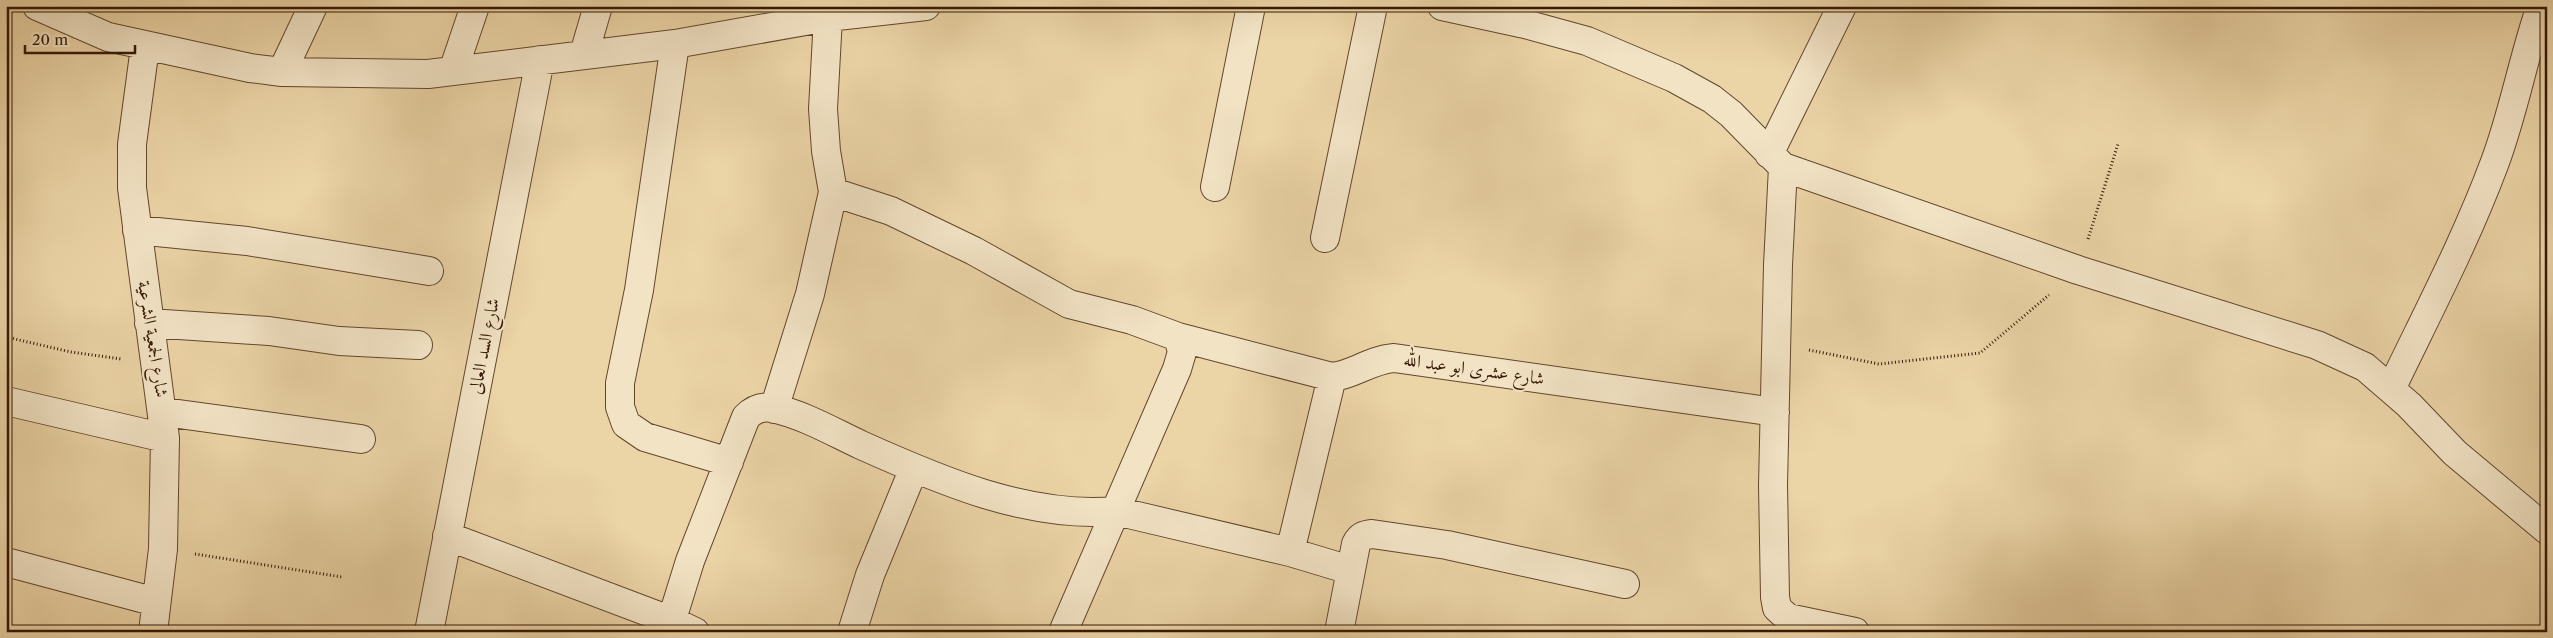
<svg xmlns="http://www.w3.org/2000/svg" width="2553" height="638" viewBox="0 0 2553 638" font-family="'Libre Caslon Text',Amiri,serif">
  <style>
    .lines { fill: none; stroke-linecap: round; stroke-linejoin: round }
    .street-casing { stroke: #62472d; stroke-width: 30 }
    .path { stroke: #351805; stroke-width: 3; stroke-dasharray: 1 2.5; stroke-linecap: butt }
    .street { stroke: #f2e3c5; stroke-width: 28 }
    .labels { text-anchor: middle; dominant-baseline: central; stroke-width: 4; stroke-linejoin: round; paint-order: stroke }
    .street-label { font-size: 18px; fill: #351805; stroke: #f2e3c5 }
  </style>
  <rect width="100%" height="100%" fill="#ebd4a6"/>
  <filter id="stains"><feTurbulence type="fractalNoise" baseFrequency=".004" numOctaves="4"/><feColorMatrix values="0 0 0 0 .2 0 0 0 0 .09 0 0 0 0 .02 0 0 0 .5 -.17"/></filter>
  <radialGradient id="worn" r=".72"><stop offset=".6" stop-color="#630" stop-opacity="0"/><stop offset="1" stop-color="#630" stop-opacity=".3"/></radialGradient>
  <g class="lines">
    <defs>
      <path id="street" d="M37,6l71,31 142,31 32,4 146,2 247,-30 153,-27 98,-11
        M1442,6l83,18 62,17 87,37 38,21 19,15 52,53 295,103 239,75 48,22 44,38 46,48 92,77
        M675,44l-36,246 -19,93v24l6,17 19,13 84,25
        M145,47l-13,97v44l33,250 -2,111 -10,83
        M584,54l14,-48
        M453,71l22,-65
        M282,72l31,-66
        M1769,154l73,-148
        M1783,167l-5,98 -5,220 2,112 2,11 11,10 67,14
        M1215,187l36,-181
        M833,192l58,19 83,40 95,53 63,16 46,17 4,15 -5,17 -114,263
        M137,230l110,11 182,30
        M1325,238l48,-232
        M149,323l120,8 70,10 79,4
        M1178,337l154,40c22,-2 37,-17 62,-19l381,54
        M2391,389c36,-75 75,-149 104,-227 19,-51 28,-104 46,-156
        M6,401l159,37
        M774,409l36,-115 23,-102 -7,-41 -3,-42 5,-92
        M164,412l197,27
        M447,536l225,85 23,11
        M1290,552l42,-175
        M6,562l150,40
        M429,632l111,-572
        M668,632l22,-71 56,-144c8,-8 16,-11 27,-9 31,7 60,24 88,37 78,35 168,74 255,66l174,41 60,18
        M852,632l18,-57 44,-107
        M1339,632l17,-88c4,-8 8,-9 16,-10l75,11 178,39"/>
    </defs>
    <!-- street casing -->
    <use href="#street" class="street-casing"/>
    <!-- path -->
    <path class="path" d="M2088,239l30,-95
      M6,337l65,15 50,7
      M1809,350l70,14 101,-11 69,-58
      M195,554l147,23"/>
    <!-- street -->
    <use href="#street" class="street"/>
  </g>
  <g class="labels">
    <!-- street labels -->
    <g class="street-label">
      <text transform="translate(153 339) rotate(81)">شارع الجمعية الشرعية</text>
      <text transform="translate(484 346) rotate(-79)">شارع السد العالى</text>
      <text transform="translate(1474 369) rotate(8)">شارع عشرى ابو عبد الله</text>
    </g>
  </g>
  <!-- margin -->
  <rect width="2553" height="638" fill="none" stroke="#ebd4a6" stroke-width="25"/>
  <rect x="8" y="8" width="2538" height="623" fill="none" stroke="#351805" stroke-width="2.5"/>
  <rect x="12" y="12" width="2528" height="613" fill="none" stroke="#351805"/>
  <!-- scale -->
  <path d="M25 45v8h110v-8" fill="none" stroke="#351805" stroke-width="2.5"/>
  <text x="32" y="45" font-size="15" fill="#351805" stroke="#f2e3c5" stroke-width="4" paint-order="stroke">20 m</text>
  <rect width="100%" height="100%" filter="url(#stains)"/>
  <rect width="100%" height="100%" fill="url(#worn)"/>
</svg>
